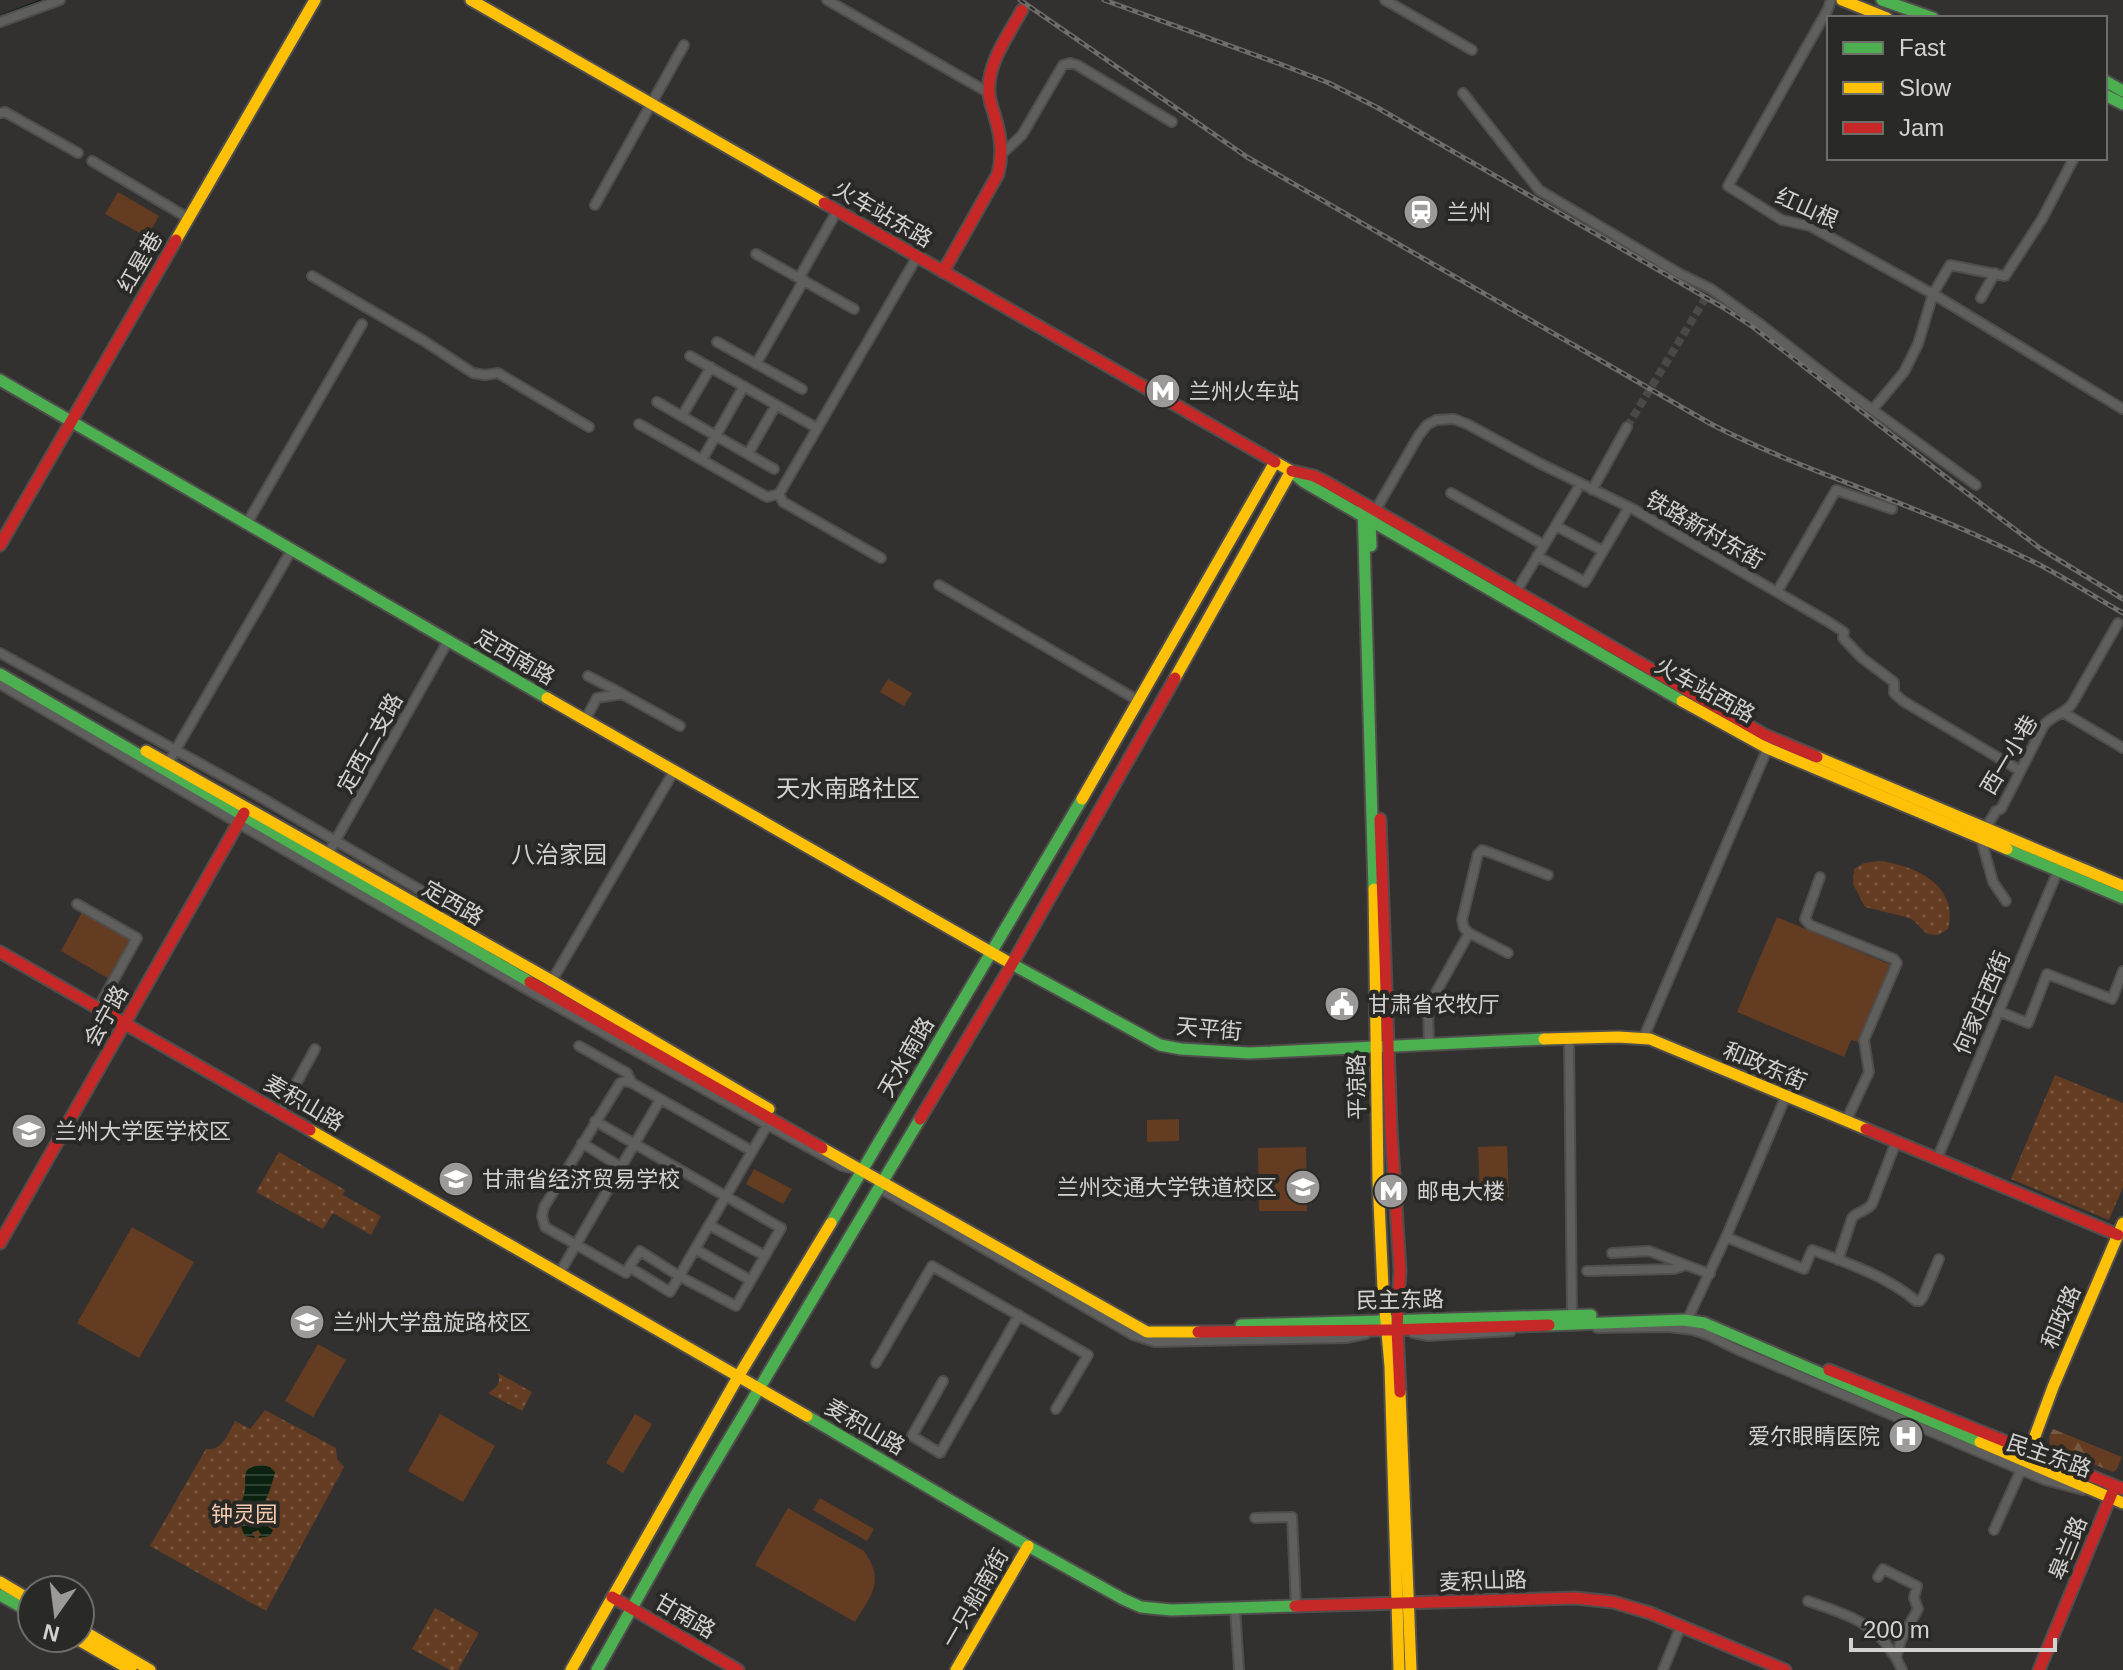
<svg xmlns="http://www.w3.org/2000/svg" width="2123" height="1670" viewBox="0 0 2123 1670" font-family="Helvetica,'Noto Sans SC',sans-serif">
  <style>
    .grass { fill: url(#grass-dots) }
    .forest { fill: url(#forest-firs) }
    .pitch { fill: #643c22 }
    .water { fill: url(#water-rules) }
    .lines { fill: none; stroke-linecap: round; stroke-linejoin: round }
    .stream { stroke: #0b2211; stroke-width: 2 }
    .street-tunnel { stroke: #4a4948; stroke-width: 8; stroke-dasharray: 8 4; stroke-linecap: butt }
    .street-casing { stroke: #4f4e4d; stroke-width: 12 }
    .fast-casing { stroke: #4f4e4d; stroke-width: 15 }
    .slow-casing { stroke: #4f4e4d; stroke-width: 15 }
    .jam-casing { stroke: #4f4e4d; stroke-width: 15 }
    .street { stroke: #5f5f5d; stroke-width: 8 }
    .fast { stroke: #4caf50; stroke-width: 11 }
    .slow { stroke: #ffc107; stroke-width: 11 }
    .jam { stroke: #c62828; stroke-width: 11 }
    .rail-casing { stroke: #6e6c6c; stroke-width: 5 }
    .rail { stroke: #292925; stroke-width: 2; stroke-dasharray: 6; stroke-linecap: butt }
    .labels { text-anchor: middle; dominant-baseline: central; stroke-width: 8; stroke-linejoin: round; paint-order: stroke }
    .street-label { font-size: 22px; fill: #d3d2d0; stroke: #292925 }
    .poi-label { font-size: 22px; fill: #d3d2d0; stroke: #292925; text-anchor: start }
    .park-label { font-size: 22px; fill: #f8cbb1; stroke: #292925 }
    .neighbourhood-label { font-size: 24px; fill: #d3d2d0; stroke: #292925 }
  </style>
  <defs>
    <pattern id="grass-dots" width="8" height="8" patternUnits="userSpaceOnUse" patternTransform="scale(2)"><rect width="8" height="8" fill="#643c22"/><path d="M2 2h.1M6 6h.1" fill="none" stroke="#795741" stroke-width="1.8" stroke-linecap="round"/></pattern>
    <pattern id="forest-firs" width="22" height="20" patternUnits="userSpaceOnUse" patternTransform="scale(2)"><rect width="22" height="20" fill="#643c22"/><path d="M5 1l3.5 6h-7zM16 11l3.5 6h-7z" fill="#795741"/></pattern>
    <pattern id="water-rules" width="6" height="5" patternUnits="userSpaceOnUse" patternTransform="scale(2)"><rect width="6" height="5" fill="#0b2211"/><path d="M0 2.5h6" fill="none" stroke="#2e4133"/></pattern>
  </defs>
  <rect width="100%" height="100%" fill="#323130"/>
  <!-- grass -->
  <path class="grass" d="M1879,861c36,4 80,24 69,68l-10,6 -11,-1 -14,-14 -7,-3 -41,-10 -12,-23 1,-15 10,-6z
    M2055,1075l68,28v84l-14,33 -98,-41z
    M279,1152l66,38 -2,5 38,21 -10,19 -38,-22 -10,16 -67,-37z
    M498,1373l34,19 -10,19 -34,-18c9,-5 13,-10 10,-20z
    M265,1410l71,38 1,11 7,8 -78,144 -116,-65 56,-97c17,2 22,-16 29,-28l15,8z
    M435,1608l44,25 -21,37h-8l-38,-21z"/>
  <!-- forest -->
  <path class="forest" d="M2053,1429l69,28 -5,12 -4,3 -58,-23 -5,-4 -1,-8z"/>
  <!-- pitch -->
  <path class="pitch" d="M118,192l41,24 -12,21 -42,-23z
    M888,679l24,14 -8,13 -24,-14z
    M82,912l51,29 -22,39 -50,-29z
    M1777,917l114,48 -33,77 -7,-2 -7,17 -107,-45z
    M1179,1119v22l-32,1v-22z
    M1507,1146l2,51 -29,1 -2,-51z
    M1306,1147l1,64h-48l-1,-63z
    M754,1169l38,20 -9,15 -37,-20z
    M132,1227l62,35 -55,96 -62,-35z
    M318,1344l28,16 -33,57 -28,-16z
    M440,1414l55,32 -32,56 -55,-31z
    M635,1414l17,10 -29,49 -17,-10z
    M820,1498l54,31 -7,12 -54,-31z
    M788,1508l76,43c21,31 8,43 -9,71l-100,-57z"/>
  <!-- water -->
  <path class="water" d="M263,1465l7,2 5,5c-2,8 -5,19 -9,27 -3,7 -7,13 -11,19l18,12 -3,6 -12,2 3,-4 -3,-4 -6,3 3,5 -10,-2 -4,-9 7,-4 -9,-12c2,-7 5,-15 6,-22 1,-16 -4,-22 18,-24z"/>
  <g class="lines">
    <!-- stream -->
    <path class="stream" d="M0,16l42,-16"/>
    <!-- street-tunnel -->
    <path class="street-tunnel" d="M1627,427l81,-133"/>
    <defs>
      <path id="street" d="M827,0l162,93
        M1385,0l87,50
        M1831,0l-3,9 -100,177 54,34 28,6 123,68 190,115
        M0,22l60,-22
        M1463,93l76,97 141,84 31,15 49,35 77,60 139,101
        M0,113l5,-1 73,41
        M1003,153l19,-18 41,-70 7,-2 7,2 95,57
        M92,161l96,57
        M595,205l89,-160
        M756,254l98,55
        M312,276l112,65 49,32 12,2 13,-2 91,54
        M799,278l38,-67
        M1981,298l14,-25
        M717,342l85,47
        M690,356l127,72
        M756,364l48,-84
        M657,402l117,67
        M1873,409l31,-37 14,-28 15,-50 17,-29 55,11 37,-57 32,-61
        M682,416l29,-49
        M639,424l128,73 12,-3 138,-237
        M748,454l28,-49
        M702,460l42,-74
        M1592,490l35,-63
        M1451,493l93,52
        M779,494l4,8 98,56
        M1375,511l44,-76 8,-10 9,-5 18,-1 13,5 72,39 94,46 194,112 17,11 -1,6 19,20 32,24v11l9,8 116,69
        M246,525l116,-201
        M1556,526l47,25
        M1537,556l48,26 44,-75
        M939,585l200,116
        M1516,592l61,-102
        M1777,592l59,-102 56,19
        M0,653l255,141 203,118 -8,14
        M588,676l33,17
        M0,684c279,164 559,326 842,482l13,3
        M2064,713l59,35
        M585,720l12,-22 25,-4 58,32
        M168,763l123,-212
        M1985,829l11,-18 5,-2 43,-84c8,-9 20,-11 28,-21l46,-81
        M1981,839l12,43 13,19
        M325,859l123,-218
        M1820,877l-15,42 5,6 84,34 3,4 -33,77 5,32 -23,49
        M77,904l60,34 -39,70
        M1508,953l-39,-20 -5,-5 -2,-8 16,-66 4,-4 9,3 57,22
        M550,984l124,-213
        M1998,1011l30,12 19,-49 65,25 11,-28
        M1569,1038l3,277
        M1643,1039l126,-294
        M1429,1043l-1,-36 41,-74
        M579,1046l48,27 5,10
        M280,1113l35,-64
        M595,1121l186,107 -45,78 -57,-30 -39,-25 -11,16
        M582,1143l39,24
        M752,1151l-120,-68 -7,-2 -5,2 -76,124 -2,9 3,11 81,46 3,-6 41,25 98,-168
        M1937,1159l122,-291
        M881,1183l2,7 250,145 22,7 191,-4 20,-4
        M709,1225l56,31
        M1726,1237l78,32 8,-19c33,12 77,27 104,51h4l3,-4 16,-38
        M695,1249l55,31
        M1612,1253l37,-2 61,23
        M1838,1260l14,-42c6,-8 13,-5 20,-14l24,-62
        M1587,1271l87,-2 12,-4
        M559,1274l101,-174
        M1690,1314l36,-77 60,-141
        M1597,1328l71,-1 25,3 15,5 28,14 309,131 38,10
        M1413,1333l15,3 83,-5
        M876,1363l56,-97 156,89 -32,54
        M943,1381l-31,55 28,17 79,-138
        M1255,1518l37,-1 4,90
        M1994,1530l27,-60
        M1878,1577l5,-8 34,17 -3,12 4,11 -17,31 -5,18 6,12
        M1808,1601c25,9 54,17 73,37 6,6 10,14 15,20
        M1235,1608l4,62
        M1663,1670l18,-44"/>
      <path id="fast" d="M1882,0l51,18
        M2105,81l18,10
        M2105,95l18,9
        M0,380l547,318
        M1291,471l13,11 378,219
        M1363,504l11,385
        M1371,546l-1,-25 5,-10
        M0,674l530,308
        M2007,849l116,49
        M1010,963l150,82 21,4 68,4 295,-14
        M831,1223l251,-424
        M1241,1325l350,-10
        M1549,1325l135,-5 20,3 276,119
        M807,1416l221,130 95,53 18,8 30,3 124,-4
        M0,1595l32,18
        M597,1670l98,-174 225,-377"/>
      <path id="slow" d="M471,0l353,203
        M1842,0l45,18
        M176,240l139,-240
        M547,698l463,265
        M1682,701l85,47 240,101
        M146,751l406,230 217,128
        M1817,757l306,129
        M1082,799l193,-337 16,9 -116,207
        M1374,889l4,291 5,108 7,78 9,304
        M1544,1039l74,-2 32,2 216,90
        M310,1130l497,286
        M822,1148l325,184h51
        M1400,1392l11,278
        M1980,1442l143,61
        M2028,1455l25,-68 70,-164
        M0,1582l32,19
        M80,1629l70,41
        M75,1638l56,32
        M571,1670l167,-293 93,-154
        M956,1670l72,-124"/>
      <path id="jam" d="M824,203l451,259
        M943,272l55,-98c5,-20 3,-37 -3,-57 -2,-8 -6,-16 -6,-25 -2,-29 20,-58 33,-82
        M1292,471l22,5 12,6 439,253 52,22
        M0,545l176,-305
        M1380,819l11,310 9,141 -3,59 3,63
        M0,952l310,178
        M530,982l292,166
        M920,1119l92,-155 163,-286
        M1866,1129l252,106
        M0,1243l244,-430
        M1198,1332l189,-2 162,-5
        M1829,1370l294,119
        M612,1597l126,73
        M1295,1606l280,-8 38,4 37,11 135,57
        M2039,1670l73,-177"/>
    </defs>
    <!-- street casing -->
    <use href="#street" class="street-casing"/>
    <!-- fast casing -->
    <use href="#fast" class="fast-casing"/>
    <!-- slow casing -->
    <use href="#slow" class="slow-casing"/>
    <!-- jam casing -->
    <use href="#jam" class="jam-casing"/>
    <!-- street -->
    <use href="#street" class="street"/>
    <!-- fast -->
    <use href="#fast" class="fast"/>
    <!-- slow -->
    <use href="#slow" class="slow"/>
    <!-- jam -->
    <use href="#jam" class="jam"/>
    <defs>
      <path id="rail" d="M1020,0l227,157 464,267c69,36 143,60 215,90 38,15 75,32 112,50 29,15 57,33 85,49
        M1104,0l176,64 49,19 49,25 346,200 29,19 198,154 90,68 82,50"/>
    </defs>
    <!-- rail casing -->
    <use href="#rail" class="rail-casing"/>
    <!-- rail -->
    <use href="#rail" class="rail"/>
  </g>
  <!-- icons -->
  <defs>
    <symbol id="station-disc" viewBox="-11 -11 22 22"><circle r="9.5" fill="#9b9a98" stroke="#292925"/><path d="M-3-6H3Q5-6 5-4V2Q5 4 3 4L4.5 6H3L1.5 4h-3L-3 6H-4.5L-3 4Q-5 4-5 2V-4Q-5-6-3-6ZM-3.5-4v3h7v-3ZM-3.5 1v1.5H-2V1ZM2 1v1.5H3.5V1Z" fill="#fff"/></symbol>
    <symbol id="metro-disc" viewBox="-11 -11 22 22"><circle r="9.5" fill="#9b9a98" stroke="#292925"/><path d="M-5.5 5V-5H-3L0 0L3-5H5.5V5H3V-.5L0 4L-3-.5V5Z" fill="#fff"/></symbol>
    <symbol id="civic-disc" viewBox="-11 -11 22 22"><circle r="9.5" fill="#9b9a98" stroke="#292925"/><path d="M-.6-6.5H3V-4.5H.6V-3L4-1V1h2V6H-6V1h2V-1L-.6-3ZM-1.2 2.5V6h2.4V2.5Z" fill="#fff"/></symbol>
    <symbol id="university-disc" viewBox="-11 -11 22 22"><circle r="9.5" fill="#9b9a98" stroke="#292925"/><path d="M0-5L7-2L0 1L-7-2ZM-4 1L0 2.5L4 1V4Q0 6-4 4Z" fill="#fff"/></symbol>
    <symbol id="hospital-disc" viewBox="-11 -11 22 22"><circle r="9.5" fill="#9b9a98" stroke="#292925"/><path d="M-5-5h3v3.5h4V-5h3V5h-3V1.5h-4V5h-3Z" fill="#fff"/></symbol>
  </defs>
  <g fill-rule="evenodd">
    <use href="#station-disc" x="1401" y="192" width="40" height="40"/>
    <use href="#metro-disc" x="1143" y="371" width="40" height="40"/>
    <use href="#civic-disc" x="1322" y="984" width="40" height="40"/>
    <use href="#university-disc" x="9" y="1111" width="40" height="40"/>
    <use href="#university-disc" x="436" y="1159" width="40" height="40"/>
    <use href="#university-disc" x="1283" y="1167" width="40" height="40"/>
    <use href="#metro-disc" x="1371" y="1171" width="40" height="40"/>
    <use href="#university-disc" x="287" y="1302" width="40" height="40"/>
    <use href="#hospital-disc" x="1886" y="1416" width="40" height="40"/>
  </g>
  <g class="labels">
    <!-- street labels -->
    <g class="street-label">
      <text transform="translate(1807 208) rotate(24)">红山根</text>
      <text transform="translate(883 214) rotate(30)">火车站东路</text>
      <text transform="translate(140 262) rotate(-60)">红星巷</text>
      <text transform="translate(1705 530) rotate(30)">铁路新村东街</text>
      <text transform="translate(515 657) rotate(30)">定西南路</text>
      <text transform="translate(1705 690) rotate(29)">火车站西路</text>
      <text transform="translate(370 743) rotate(-61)">定西二支路</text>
      <text transform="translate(2009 755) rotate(-59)">西一小巷</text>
      <text transform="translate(453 903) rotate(30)">定西路</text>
      <text transform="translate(1982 1003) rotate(-67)">何家庄西街</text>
      <text transform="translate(106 1016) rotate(-61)">会宁路</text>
      <text transform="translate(1209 1029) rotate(5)">天平街</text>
      <text transform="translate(906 1057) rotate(-60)">天水南路</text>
      <text transform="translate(1765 1066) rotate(23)">和政东街</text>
      <text transform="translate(1357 1087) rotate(-91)">平凉路</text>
      <text transform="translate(304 1103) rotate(30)">麦积山路</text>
      <text transform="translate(1400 1300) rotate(-1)">民主东路</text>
      <text transform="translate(2061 1317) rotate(-67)">和政路</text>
      <text transform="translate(865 1427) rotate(30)">麦积山路</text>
      <text transform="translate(2049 1456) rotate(19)">民主东路</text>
      <text transform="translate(2068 1548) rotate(-68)">皋兰路</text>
      <text transform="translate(1483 1581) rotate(-2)">麦积山路</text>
      <text transform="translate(975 1598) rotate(-60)">一只船南街</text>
      <text transform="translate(685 1616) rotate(30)">甘南路</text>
    </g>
    <!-- poi labels -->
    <g class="poi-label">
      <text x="1447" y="212">兰州</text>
      <text x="1189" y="391">兰州火车站</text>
      <text x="1368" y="1004">甘肃省农牧厅</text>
      <text x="55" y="1131">兰州大学医学校区</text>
      <text x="482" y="1179">甘肃省经济贸易学校</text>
      <text x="1277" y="1187" text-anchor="end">兰州交通大学铁道校区</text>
      <text x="1417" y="1191">邮电大楼</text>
      <text x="333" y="1322">兰州大学盘旋路校区</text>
      <text x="1880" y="1436" text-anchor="end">爱尔眼睛医院</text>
    </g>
    <!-- park labels -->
    <g class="park-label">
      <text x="244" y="1514">钟灵园</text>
    </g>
    <!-- neighbourhood labels -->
    <g class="neighbourhood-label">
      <text x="848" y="788">天水南路社区</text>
      <text x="559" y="854">八治家园</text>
    </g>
  </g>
  <!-- legend -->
  <rect x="1827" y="16" width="280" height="144" fill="#292925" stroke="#6d6d69" stroke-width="2"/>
  <rect x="1843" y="42" width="40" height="12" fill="#4caf50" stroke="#6d6d69" stroke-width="2"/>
  <text x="1899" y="56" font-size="24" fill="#d3d2d0">Fast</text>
  <rect x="1843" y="82" width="40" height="12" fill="#ffc107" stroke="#6d6d69" stroke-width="2"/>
  <text x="1899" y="96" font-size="24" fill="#d3d2d0">Slow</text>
  <rect x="1843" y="122" width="40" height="12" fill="#c62828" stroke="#6d6d69" stroke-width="2"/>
  <text x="1899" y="136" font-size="24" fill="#d3d2d0">Jam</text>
  <!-- north arrow -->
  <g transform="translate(56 1614) rotate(194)"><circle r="38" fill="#292925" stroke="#6d6d69" stroke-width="2"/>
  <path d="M0-6L14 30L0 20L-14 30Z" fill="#9b9a98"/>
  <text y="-12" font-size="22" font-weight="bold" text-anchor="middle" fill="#d3d2d0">N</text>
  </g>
  <!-- scale -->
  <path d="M1851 1638v12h204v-12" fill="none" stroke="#d3d2d0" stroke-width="4"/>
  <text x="1863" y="1638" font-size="24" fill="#d3d2d0" stroke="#292925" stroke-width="6" paint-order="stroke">200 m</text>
</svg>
